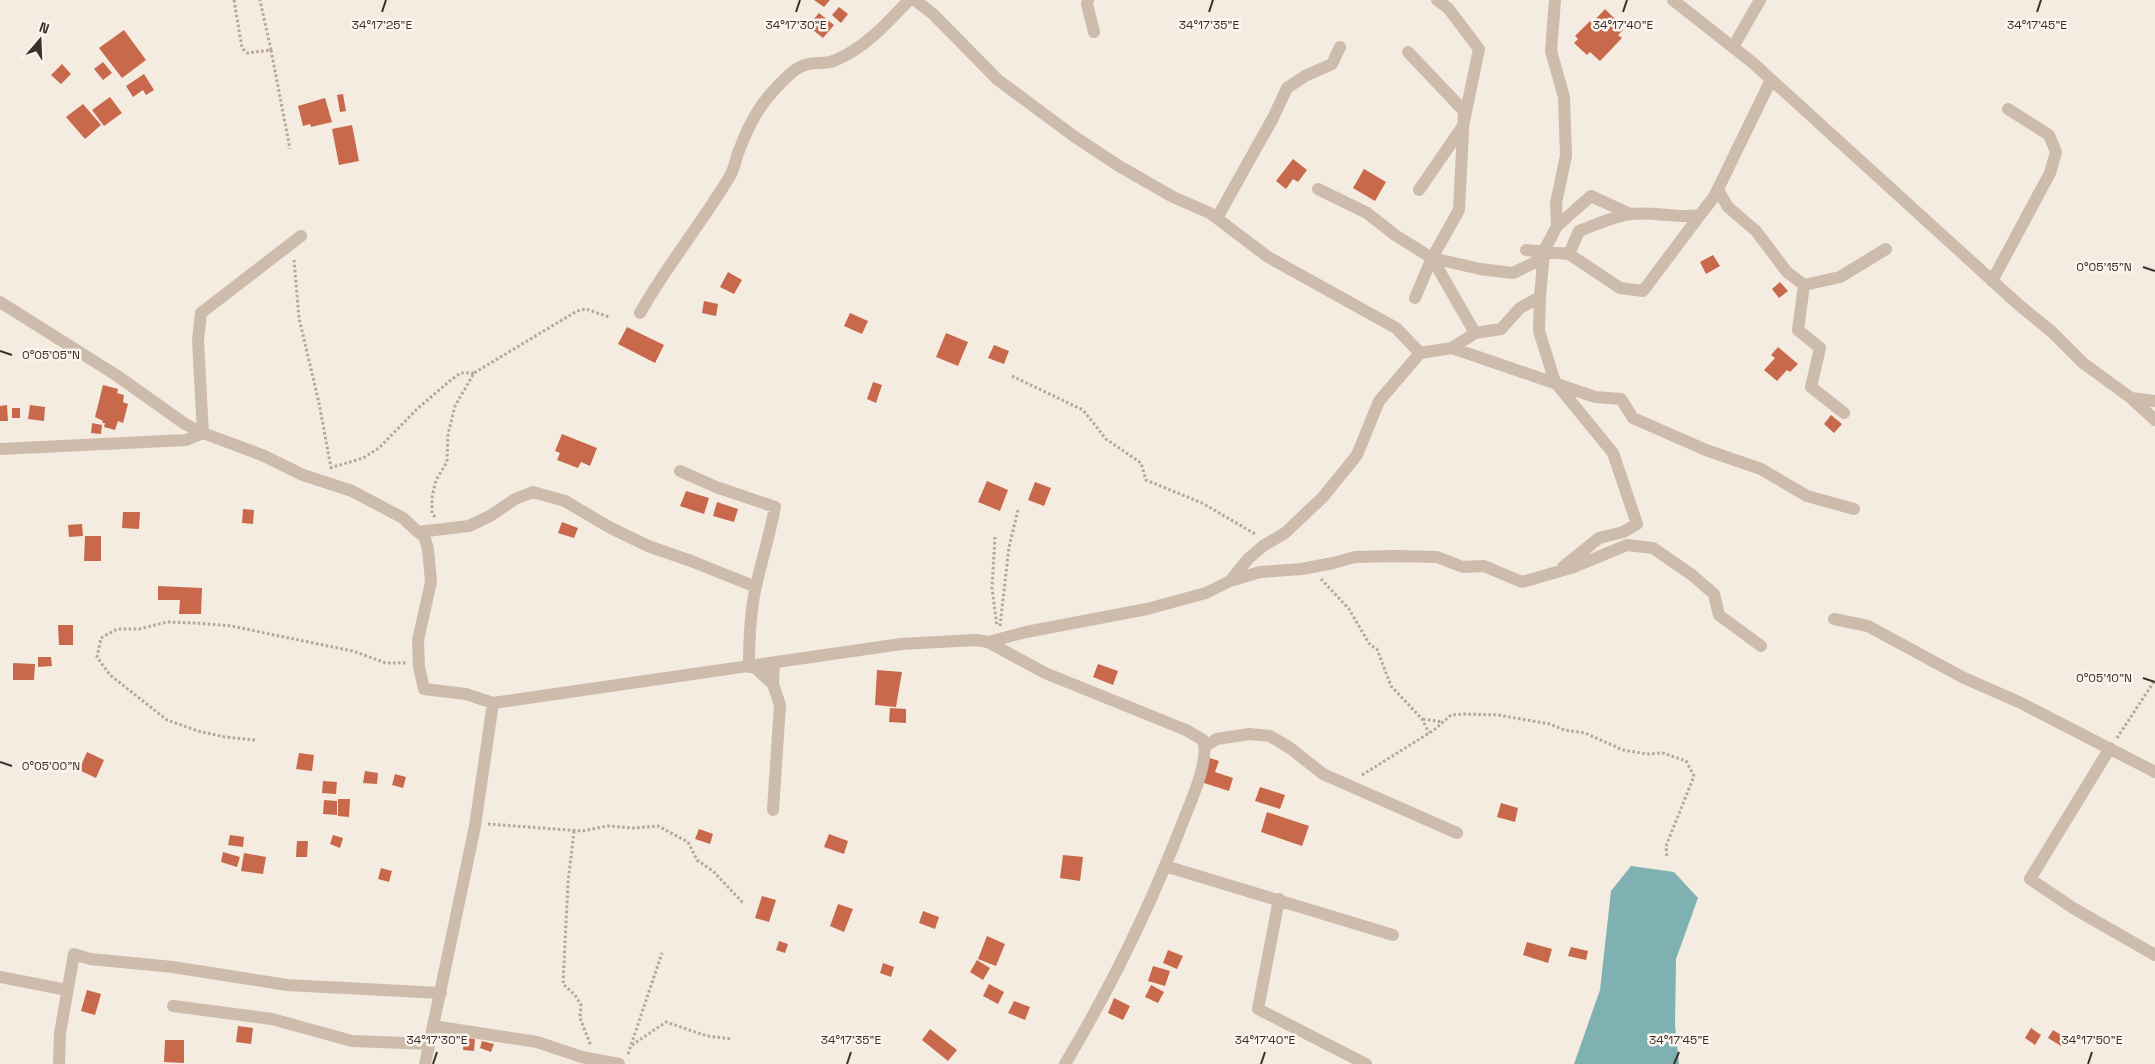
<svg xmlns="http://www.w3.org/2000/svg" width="2155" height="1064" viewBox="0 0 2155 1064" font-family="'Space Grotesk',sans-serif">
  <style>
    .water { fill: #7fb0b2 }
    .building { fill: #c8694b }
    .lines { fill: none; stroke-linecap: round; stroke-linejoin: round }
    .path { stroke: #b9a596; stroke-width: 3; stroke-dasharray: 2.5 2.5; stroke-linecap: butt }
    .minor { stroke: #cdbbac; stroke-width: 12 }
    .ticks { fill: none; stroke: #3b302b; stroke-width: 2 }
    .ticks-label { font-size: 12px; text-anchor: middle; fill: #3b302b; stroke: #fbf5ee; stroke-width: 5; stroke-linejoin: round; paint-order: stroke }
  </style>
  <rect width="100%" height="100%" fill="#f4ebe1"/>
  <!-- water -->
  <path class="water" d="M1631,866l43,6 24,26 -22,61 -1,66 4,39h-105l26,-74 11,-99z"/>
  <!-- building -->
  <path class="building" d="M814,0h16l-6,7z
    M839,7l9,7 -7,9 -9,-8z
    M1605,9l11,11 -2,2 9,8 -5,5 4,3 -22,23 -10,-9 -3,3 -13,-12 4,-4 -3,-3 15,-15 2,2z
    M819,13l15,12 -11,13 -15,-12z
    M124,30l22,30 -24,18 -23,-30z
    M103,62l9,11 -9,7 -9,-11z
    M62,64l9,10 -10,10 -10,-9z
    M144,74l10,16 -8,5 -3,-5 -10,7 -7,-11z
    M343,94l3,17 -6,1 -3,-17z
    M110,97l12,16 -18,13 -12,-16z
    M325,98l7,24 -21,5 -1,-3 -7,2 -5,-20z
    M83,104l18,21 -16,14 -19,-22z
    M352,125l7,36 -20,4 -7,-36z
    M1293,159l14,11 -9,12 -5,-3 -7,10 -10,-8z
    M1364,169l22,13 -11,19 -22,-13z
    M1713,255l7,11 -14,8 -6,-12z
    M728,272l14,8 -8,14 -14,-7z
    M1780,282l8,9 -9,7 -7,-9z
    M704,301l14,3 -2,12 -14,-3z
    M850,313l18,8 -6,13 -18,-8z
    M627,327l37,18 -9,18 -37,-19z
    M946,333l22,9 -10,24 -22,-9z
    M994,345l15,6 -5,13 -16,-6z
    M1778,347l20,17 -8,8 -3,-2 -10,11 -13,-11 11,-12 -4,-3z
    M873,382l9,3 -6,18 -9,-4z
    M103,385l15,4 -1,4 7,2 -1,7 5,2 -5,19 -5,-2 -3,9 -11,-3 1,-4h-3l1,-2 -8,-4z
    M7,405l1,16h-8v-15z
    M30,405l15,2 -1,14 -16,-2z
    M12,408h8v10h-8z
    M1831,415l11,9 -8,9 -10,-9z
    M92,423l10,2 -1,9 -10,-1z
    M562,434l35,14 -7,18 -9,-4 -3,6 -21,-8 3,-7 -5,-2z
    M987,481l21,9 -8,21 -22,-9z
    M1035,482l16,6 -7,18 -16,-6z
    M686,491l23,7 -5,16 -24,-8z
    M717,502l21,7 -4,13 -21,-6z
    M243,509l11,1 -1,14 -11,-1z
    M123,512h17l-1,17 -17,-1z
    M562,522l16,6 -4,10 -16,-5z
    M82,524l1,12 -14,1 -1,-12z
    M85,536h16v25h-17z
    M158,586l44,2 -1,26h-22l1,-14h-22z
    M58,625h15v20h-14z
    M38,657h13l1,9 -14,1z
    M13,663l22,1 -1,16h-21z
    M1098,664l20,7 -5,14 -20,-8z
    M877,670l25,2 -6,35 -21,-2z
    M890,708l16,1v14l-17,-1z
    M87,752l17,8 -8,18 -17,-8z
    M299,753l15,2 -2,16 -16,-2z
    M1210,758l9,3 -4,11 18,6 -4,13 -28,-9z
    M365,771l13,2 -1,11 -14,-1z
    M395,774l11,3 -3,11 -11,-3z
    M323,781l14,1 -1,12 -14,-1z
    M1260,787l25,8 -5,14 -25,-8z
    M338,799h12l-1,18 -11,-1z
    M324,800l13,1v14l-14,-1z
    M1501,803l17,5 -3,14 -18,-5z
    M1267,812l42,14 -7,20 -41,-14z
    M699,829l14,5 -3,10 -15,-5z
    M829,834l19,7 -4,13 -20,-7z
    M230,835l14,2 -1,10 -15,-2z
    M333,835l10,3 -3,10 -10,-4z
    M297,841h11l-1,16h-11z
    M223,852l17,5 -3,10 -16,-5z
    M244,853l22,4 -3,17 -22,-3z
    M1063,855l20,2 -3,24 -20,-3z
    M381,868l11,3 -3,11 -11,-3z
    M762,896l14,4 -7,22 -14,-4z
    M838,904l15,5 -9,23 -14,-6z
    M923,911l16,6 -4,12 -16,-6z
    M987,936l18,8 -9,22 -18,-7z
    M779,941l9,3 -3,9 -9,-3z
    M1527,942l25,7 -4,14 -25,-8z
    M1571,947l17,4 -2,9 -18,-4z
    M1168,950l15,6 -6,13 -14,-6z
    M977,960l13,8 -7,12 -13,-8z
    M883,963l11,4 -3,10 -11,-4z
    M1153,966l17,5 -5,15 -17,-5z
    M989,984l15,8 -6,12 -15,-8z
    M1151,985l13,7 -6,11 -13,-6z
    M87,990l14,4 -6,21 -14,-4z
    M1114,998l16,8 -7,14 -15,-7z
    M1014,1001l16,6 -5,13 -17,-7z
    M238,1026l15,2 -2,16 -15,-2z
    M2031,1028l10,7 -6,10 -10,-7z
    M930,1029l27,21 -9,11 -26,-21z
    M2053,1030l13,8 -5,8 -13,-8z
    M464,1038l11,1 -1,12 -11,-1z
    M165,1040h19v23l-20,-1z
    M482,1041l12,3 -3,8 -11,-4z"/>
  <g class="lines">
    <!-- path -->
    <path class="path" d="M234,0l8,48 5,5 24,-3 -11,-50
      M271,50l19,99
      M294,260l5,58 20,85 12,65
      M1012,376l71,34 23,29 35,24 5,17 56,23 55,32
      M330,468l33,-10 16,-10 39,-40 34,-29 9,-6h13
      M435,517l-3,-4v-16l4,-17 11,-18 1,-28 7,-28 19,-33 103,-62 9,-2 23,8
      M995,537l-3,51 5,38
      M1321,579l28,30 21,36 7,4 14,37 31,33 7,14
      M1000,626l9,-79 9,-37
      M1423,719l20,3
      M2117,738l38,-58
      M255,740l-30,-3 -27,-6 -31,-11 -57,-45 -13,-18 4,-19 16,-9h22l28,-7 29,1 36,3 42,9 79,16 33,12h20
      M1362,775l72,-45 17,-15 13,-1 34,1 52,9 14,6 21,3 38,17 24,4 16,-1 23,8 8,15 -28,70 1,11
      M488,824l94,7 26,-5 25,2 25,-2 30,16 9,18 16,11 31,33
      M574,831l-6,51 -5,102 12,11 6,10 -1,13 11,28
      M632,1045l34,-23 41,14 25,3
      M628,1054l34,-101"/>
    <!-- minor -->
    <path class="minor" d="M915,0l18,14 65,66 77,57 44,29 54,31 37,16 58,44 128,71 24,25
      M1088,0l-1,4 7,28
      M1673,0l80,63 266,242 33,27 31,31 48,35 24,3
      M1733,47l27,-47
      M1408,52l56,59 -5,99 -27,48 -17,40
      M1318,189l49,24 28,22 37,23 48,11 33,4 31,-15
      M1419,190l44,-64 16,-77 -31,-41 -11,-8
      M1718,190l10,17 28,24 31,41 17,13 -6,45 22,18 -9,39 33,26
      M1217,218l56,-100 14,-30 18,-12 27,-12 8,-17
      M1557,226l34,-30 39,18
      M1526,250l43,4 10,-23c16,-6 35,-15 52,-17 23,-3 47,5 69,1l14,-18 57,-117
      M1569,254l51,34 23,3 57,-76
      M1432,258l43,75
      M1992,281l58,-108 6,-21 -7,-17 -41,-26
      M1804,285l36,-8 46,-28
      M1540,297l-1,34 16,51 58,71 24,71 -14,8 -24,6 -36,29
      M0,302l116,73 69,49 18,9 59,22 41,20 49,16 51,27 15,14 6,4 4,13 3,33 -13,58 1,27 5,22 42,5 27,9 408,-59 75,-4 12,2 57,31 141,57 17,10c7,21 -13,63 -21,84 -32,83 -71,163 -117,240
      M640,313c27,-48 62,-90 90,-137 5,-9 6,-19 10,-28 12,-32 25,-51 50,-74 19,-17 31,-7 46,-14 30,-13 51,-37 73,-60
      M1452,348l143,49 26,2 12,19 73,32 55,19 46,27 47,13
      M2131,398l24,22
      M203,433l-5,-92 3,-28 100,-77
      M0,449l186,-9 17,-7
      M680,471l36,16 59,20c-5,27 -13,52 -19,79 -6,26 -7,54 -7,81
      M418,532l51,-6 21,-10 25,-17 18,-7 32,9 44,26 39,19 43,15 65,26
      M1230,581l30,-9 42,-3 31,-6 22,-6 40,-1 42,1 26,10 21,-1 38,16 52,-15 53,-22 26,3 39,27 22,19 5,21 42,31
      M1834,619l34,7 94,51 59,26 134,69
      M988,642l38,-10 121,-23 59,-16 24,-12 18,-22 15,-13 22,-13 38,-36 34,-42 22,-54 41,-48 32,-5 23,-15 26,-4 19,-21 20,-11 4,-46 13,-25 -1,-23 10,-47 -2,-59 -13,-46 4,-51
      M753,666l20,18 1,-21
      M1205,746l12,-7 32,-5 21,2 20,12 33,26 134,59
      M2110,748l-80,131 43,29 82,47
      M773,810l7,-105 -7,-21
      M1165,866l228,69
      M1279,899l-21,110 108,55
      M0,977l67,13
      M173,1006l99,13 80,22 78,3
      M433,1026l104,16 45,15 37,7
      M59,1064l1,-31 14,-79 16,5 83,8 114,18 154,8
      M425,1064l50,-238 18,-123"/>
  </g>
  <!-- ticks -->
  <path class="ticks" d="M382,12l4,-12M796,12l4,-12M1209,12l4,-12M1623,12l4,-12M2037,12l4,-12M2143,267l12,4M0,351l12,4M2143,678l12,4M0,762l12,4M433,1064l4,-12M847,1064l4,-12M1261,1064l4,-12M1674,1064l5,-12M2088,1064l4,-12"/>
  <g class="ticks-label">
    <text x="382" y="29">34°17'25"E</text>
    <text x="796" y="29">34°17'30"E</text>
    <text x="1209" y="29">34°17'35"E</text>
    <text x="1623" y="29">34°17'40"E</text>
    <text x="2037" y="29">34°17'45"E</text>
    <text x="2104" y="271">0°05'15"N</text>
    <text x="51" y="359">0°05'05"N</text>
    <text x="2104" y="682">0°05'10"N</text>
    <text x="51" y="770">0°05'00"N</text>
    <text x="437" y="1044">34°17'30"E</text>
    <text x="851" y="1044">34°17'35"E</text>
    <text x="1265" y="1044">34°17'40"E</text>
    <text x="1679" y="1044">34°17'45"E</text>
    <text x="2092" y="1044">34°17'50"E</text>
  </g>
  <!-- north arrow -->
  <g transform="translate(40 40) rotate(19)" stroke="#fbf5ee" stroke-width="4" paint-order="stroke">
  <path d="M0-4L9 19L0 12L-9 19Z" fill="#3b302b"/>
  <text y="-8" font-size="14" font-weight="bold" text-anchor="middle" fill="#3b302b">N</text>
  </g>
</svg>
